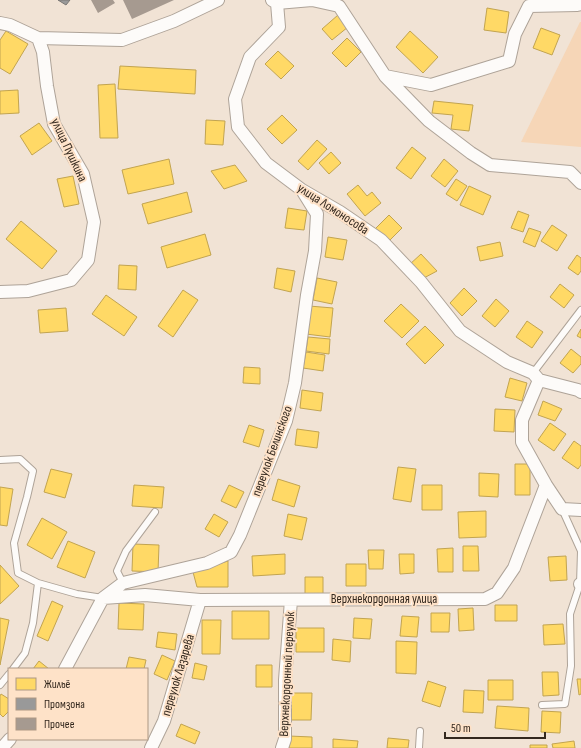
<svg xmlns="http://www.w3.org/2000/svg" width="581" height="748" viewBox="0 0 581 748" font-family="'Sofia Sans Condensed',sans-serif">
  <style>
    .green { fill: #f6d6b7 }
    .homes { fill: #ffd966; stroke: #c2a450 }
    .industry { fill: #999; stroke: #7a7774 }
    .building { fill: #a69a90 }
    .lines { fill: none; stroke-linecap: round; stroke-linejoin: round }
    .service-casing { stroke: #aea398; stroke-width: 8 }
    .minor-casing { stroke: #aea398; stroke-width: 14 }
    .service { stroke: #fdfbf9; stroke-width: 6 }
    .minor { stroke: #fdfbf9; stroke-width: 12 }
    .labels { text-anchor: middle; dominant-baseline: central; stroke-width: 4; stroke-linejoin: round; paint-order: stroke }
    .street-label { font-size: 13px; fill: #33281e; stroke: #fee2c8 }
  </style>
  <rect width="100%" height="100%" fill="#f1e3d5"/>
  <!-- green -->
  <path class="green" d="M580,22h1v125l-60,-5z"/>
  <!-- homes -->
  <path class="homes" d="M487,8l22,4 -3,21 -22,-3z
    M338,15l10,12 -16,13 -10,-11z
    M541,28l19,7 -8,20 -19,-7z
    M6,31l22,13 -18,30 -10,-6v-28z
    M410,31l28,26 -15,16 -27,-26z
    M347,38l14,14 -15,15 -14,-14z
    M278,51l16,15 -13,13 -16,-15z
    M120,66l76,4 -1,24 -77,-5z
    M115,84l3,54h-18l-2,-53z
    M18,90l1,23 -19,1v-23z
    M434,101l39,4 -4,26 -18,-2 2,-14 -21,-2z
    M282,115l15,15 -15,14 -15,-15z
    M206,120l19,1 -2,24 -18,-1z
    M39,123l13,18 -20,14 -12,-19z
    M317,140l10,9 -19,21 -10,-9z
    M412,147l14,11 -15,21 -15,-11z
    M331,152l10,11 -12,11 -10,-11z
    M169,159l5,25 -46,10 -6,-24z
    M444,159l14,12 -13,16 -14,-11z
    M235,165l12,16 -23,8 -13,-18z
    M73,176l6,28 -15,3 -7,-28z
    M456,179l11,7 -10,15 -11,-7z
    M358,185l9,11 5,-4 9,11 -16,13 -18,-22z
    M469,186l22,10 -8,19 -23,-10z
    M187,192l5,20 -44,12 -6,-20z
    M288,208l19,3 -3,19 -19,-2z
    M518,211l11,4 -6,17 -12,-4z
    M389,215l13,13 -15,15 -13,-13z
    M21,221l36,30 -15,18 -36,-30z
    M552,225l15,10 -10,16 -16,-10z
    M529,228l12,4 -6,15 -12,-5z
    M205,234l6,21 -44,13 -6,-21z
    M328,237l19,3 -4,20 -18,-3z
    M500,242l3,14 -23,5 -3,-14z
    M421,254l16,17 -15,8 -13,-14z
    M577,255l4,3v13l-3,4 -10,-7z
    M119,265l18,1 -1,24 -18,-1z
    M277,268l18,3 -4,21 -17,-4z
    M317,278l20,4 -5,22 -19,-4z
    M560,284l14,11 -10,13 -14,-11z
    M464,288l13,13 -15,15 -12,-13z
    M183,290l15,10 -25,37 -15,-11z
    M106,295l31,22 -13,19 -32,-22z
    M496,299l13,12 -14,16 -13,-11z
    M401,304l18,17 -17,17 -18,-17z
    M309,306l24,2 -3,29 -24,-3z
    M66,308l2,23 -28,2 -2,-23z
    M527,321l16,11 -11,16 -16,-11z
    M425,326l19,19 -19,19 -19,-20z
    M581,329v9l-4,-2z
    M308,337l22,2 -1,15 -23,-3z
    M571,349l10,8v7l-8,9 -13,-10z
    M306,352l19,3 -2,16 -20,-3z
    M244,367l16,1v16l-17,-1z
    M510,378l17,5 -5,18 -17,-4z
    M302,390l21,3 -2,18 -21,-3z
    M543,401l19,8 -7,12 -17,-6z
    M495,409l20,1 -1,22 -20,-1z
    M550,423l16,11 -12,17 -16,-11z
    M249,425l15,5 -5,17 -16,-5z
    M297,429l22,3 -2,16 -22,-3z
    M574,441l7,5v19l-3,4 -16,-11z
    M515,464h15v31h-15z
    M398,467l18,2 -5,33 -18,-3z
    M51,469l21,5 -7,24 -21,-6z
    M479,473l20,1 -1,23 -19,-1z
    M278,479l22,7 -6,21 -22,-7z
    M134,485l30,2 -2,21 -30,-2z
    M229,485l15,7 -8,16 -15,-7z
    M422,485h20v25h-20z
    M0,487l13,2 -6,37 -7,-1z
    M486,511v26l-27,1 -1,-26z
    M214,514l14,8 -9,15 -14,-8z
    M288,514l19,4 -5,22 -18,-4z
    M42,518l25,14 -15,27 -25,-14z
    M68,541l27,11 -10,26 -28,-11z
    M133,544l26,1 -1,27 -26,-1z
    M463,546h15l1,25h-16z
    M453,548v24h-15l-1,-23z
    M368,550h16l-1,19h-14z
    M285,554v20l-32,2 -1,-20z
    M399,554h15v19l-14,1z
    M566,556l1,24 -17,1 -2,-24z
    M228,561v26h-31l-4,-15z
    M346,564h20v22h-20z
    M0,565l19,21 -19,18z
    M305,577h18v18h-18z
    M52,601l11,5 -15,35 -11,-5z
    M119,603l25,1 -1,26 -25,-1z
    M495,605h22v16h-22z
    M473,608l1,22 -15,1 -1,-22z
    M232,611h37v28h-37z
    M431,613h19l-1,19h-18z
    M402,616l17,1 -2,20 -17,-1z
    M0,618l9,2 -9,45z
    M354,618l18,1 -2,20 -17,-1z
    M202,620h19l-1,34h-18z
    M563,624l2,20 -21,1 -1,-20z
    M296,628h28v24h-28z
    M158,632l19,2 -2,16 -19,-3z
    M333,639l18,2 -1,21 -18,-2z
    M396,641l21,1 -1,32 -20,-1z
    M162,655l13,6 -8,19 -13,-6z
    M129,657l17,3 -2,9h-18z
    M39,661l10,8h-16z
    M195,663l12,3 -3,14 -12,-2z
    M256,665h16v22h-16z
    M542,672h16l1,23 -16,1z
    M577,679h4v15l-2,1z
    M488,680h25v20h-25z
    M428,681l18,6 -6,20 -18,-6z
    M464,690l20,1 -1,22 -20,-1z
    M291,693h21l-1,27h-21z
    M1,694l8,5v12l-6,6 -3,-3v-18z
    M497,706l32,2 -1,23 -33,-3z
    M542,711l19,1 -1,21 -19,-1z
    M181,724l19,8 -5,12 -19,-8z
    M289,736l23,1v11h-23z
    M388,738l21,2 -1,8h-21z
    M333,739l25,2 -1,7h-24z
    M574,741l1,7h-22l-1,-4z
    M530,745h17v3h-17z"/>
  <!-- industry -->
  <path class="industry" d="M58,0h12l-4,5z"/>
  <!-- building -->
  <path class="building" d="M91,0h22l2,3 -17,10z
    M123,0h51l-42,19z"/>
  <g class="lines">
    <defs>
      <path id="service" d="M533,373l48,-63
        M0,460l20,-1 13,12 -6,26 -13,46 4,30 20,10 39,11 26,4
        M123,583l-6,-12 9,-20 29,-39
        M13,669l12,-16 8,-30 5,-40
        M0,685l9,-11
        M542,705l23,-1 6,-38 -1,-52 10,-30 1,-33 -19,-42
        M419,748l1,-17"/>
      <path id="minor" d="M272,0l5,3 2,24 -29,30 -15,42 3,28 28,36 36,27 38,22 41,28 40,42 39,49 47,31 26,11 6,7 39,10 3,2
        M277,3l35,-3 27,6 46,70 44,45 42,32 19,12 80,7 11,11
        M0,23l10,2 28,13 84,2 52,-19 44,-21
        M385,76l46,9 78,-24 6,-27 14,-28 48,-1 4,-1
        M0,292l28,-1 43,-11 17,-20 6,-38 -11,-48 -29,-50 -7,-38 -4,-34 -5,-14
        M539,380l-17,40v22l24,43
        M580,584h1
        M103,598l42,-3 55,5 285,-1 12,-6 17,-25 32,-83 16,24 19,1
        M65,669l38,-71 20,-15 84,-20 24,-11 9,-17 46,-114 9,-38 12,-88 8,-44 2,-37 -15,-24
        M2,748l8,-9
        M151,748l13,-27 36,-121
        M282,748l3,-9v-59l6,-80"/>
    </defs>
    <!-- service casing -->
    <use href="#service" class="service-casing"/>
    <!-- minor casing -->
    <use href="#minor" class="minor-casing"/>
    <!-- service -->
    <use href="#service" class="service"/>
    <!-- minor -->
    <use href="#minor" class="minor"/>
  </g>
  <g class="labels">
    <!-- street labels -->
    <g class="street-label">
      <text transform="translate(69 150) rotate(65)">улица Пушкина</text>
      <text transform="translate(333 209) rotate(33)">улица Ломоносова</text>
      <text transform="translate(272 451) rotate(-70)">переулок Белинского</text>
      <text x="384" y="599">Верхнекордонная улица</text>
      <text transform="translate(287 674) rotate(-87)">Верхнекордонный переулок</text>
      <text transform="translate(178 675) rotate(-73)">переулок Лазарева</text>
    </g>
  </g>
  <!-- legend -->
  <rect x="8" y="668" width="140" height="72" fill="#fee2c8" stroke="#ad9884"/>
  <rect x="16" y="678" width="20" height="12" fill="#ffd966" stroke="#ad9884"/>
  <text x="44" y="688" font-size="12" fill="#33281e">Жильё</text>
  <rect x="16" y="698" width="20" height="12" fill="#999999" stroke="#ad9884"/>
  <text x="44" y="708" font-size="12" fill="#33281e">Промзона</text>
  <rect x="16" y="718" width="20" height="12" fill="#a69a90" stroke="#ad9884"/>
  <text x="44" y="728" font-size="12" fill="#33281e">Прочее</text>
  <!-- scale -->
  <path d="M445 732v6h100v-6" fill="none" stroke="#33281e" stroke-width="2"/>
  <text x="451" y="732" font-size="12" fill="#33281e" stroke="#fee2c8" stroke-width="3" paint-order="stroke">50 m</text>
</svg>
